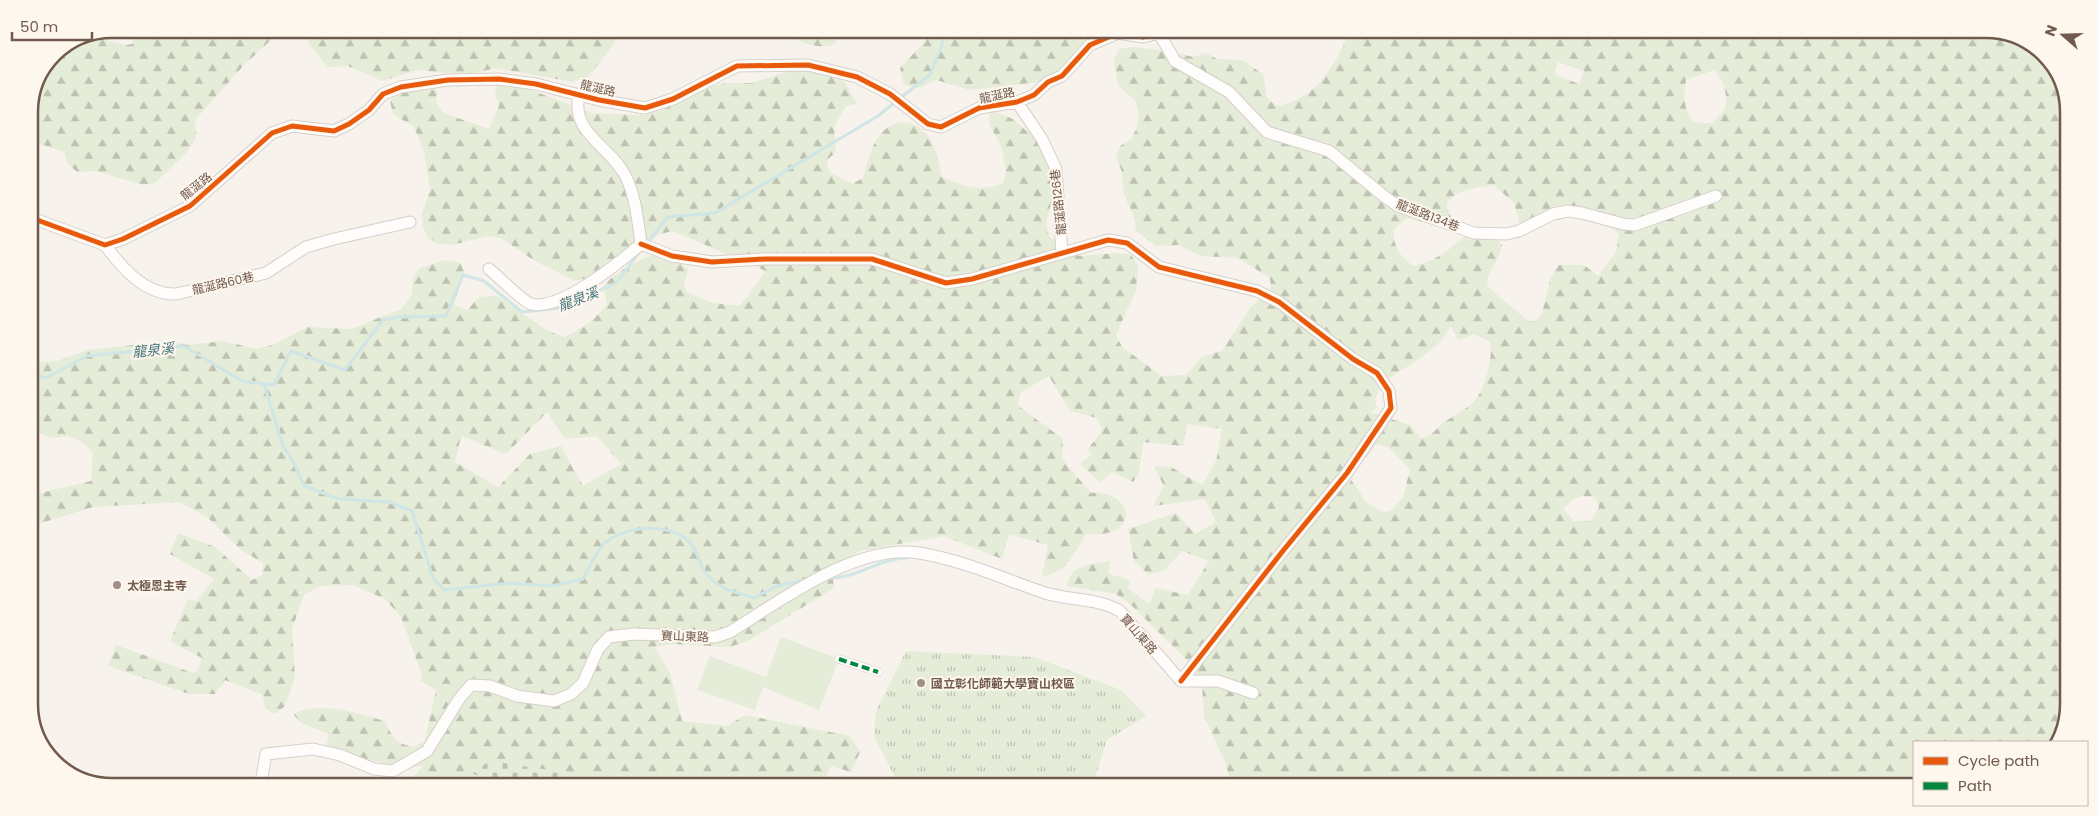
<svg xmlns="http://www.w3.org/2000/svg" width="2098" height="816" viewBox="0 0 2098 816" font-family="Poppins,'Noto Sans TC',sans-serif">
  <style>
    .grass { fill: url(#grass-tufts) }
    .forest { fill: url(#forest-firs); fill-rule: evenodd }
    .cemetery { fill: url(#cemetery-stones) }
    .pitch { fill: #e5ecd8 }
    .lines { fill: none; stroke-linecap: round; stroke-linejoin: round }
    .stream { stroke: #cfe5e6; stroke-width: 3 }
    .pedestrian-casing { stroke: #d6cfca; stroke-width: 9 }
    .minor-casing { stroke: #d6cfca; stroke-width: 13 }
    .pedestrian { stroke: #fefdfc; stroke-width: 8 }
    .minor { stroke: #fefdfc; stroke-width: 11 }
    .quiet { stroke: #00873e; stroke-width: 4; stroke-dasharray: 8 4; stroke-linecap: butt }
    .cycleway-casing { stroke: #fdf7ee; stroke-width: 8 }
    .cycleway { stroke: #e8590c; stroke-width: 5 }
    .poi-dot { fill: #a18f85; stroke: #fdf7ee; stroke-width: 2 }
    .labels { text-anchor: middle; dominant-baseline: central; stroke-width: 4; stroke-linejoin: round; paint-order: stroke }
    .street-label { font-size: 12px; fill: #72594e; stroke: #fdf7ee }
    .poi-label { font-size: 12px; font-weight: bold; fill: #72594e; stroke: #fdf7ee; text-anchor: start }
    .water-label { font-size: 14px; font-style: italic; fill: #47777d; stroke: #fdf7ee }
    .rim { fill: none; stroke: #72594e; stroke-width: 2.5 }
  </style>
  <defs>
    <pattern id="grass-tufts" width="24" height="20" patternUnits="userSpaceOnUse" patternTransform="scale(1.25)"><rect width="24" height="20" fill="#e5ecd8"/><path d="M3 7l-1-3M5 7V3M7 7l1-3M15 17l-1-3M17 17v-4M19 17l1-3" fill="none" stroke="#bec2b1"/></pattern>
    <pattern id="forest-firs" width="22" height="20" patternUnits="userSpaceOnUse" patternTransform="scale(1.25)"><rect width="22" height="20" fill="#e5ecd8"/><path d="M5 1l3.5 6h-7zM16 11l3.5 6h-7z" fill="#bec2b1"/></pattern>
    <pattern id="cemetery-stones" width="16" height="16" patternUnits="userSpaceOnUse" patternTransform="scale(1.25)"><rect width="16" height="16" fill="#e5ecd8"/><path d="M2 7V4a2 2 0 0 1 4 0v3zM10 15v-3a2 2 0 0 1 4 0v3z" fill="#bec2b1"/></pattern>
  </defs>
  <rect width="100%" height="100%" fill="#f7f2ec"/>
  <!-- grass -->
  <path class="grass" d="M906,651l128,6 87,33 25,26 -39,24 -14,45h-194l-25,-49 2,-25z"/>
  <!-- forest -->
  <path class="forest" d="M140,29h143l-39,36 -49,55 1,18 -10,15 -31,30 -12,2 -47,-14 -19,1 -9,-8 -4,-12 -35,-12v-34l24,-53 38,-16 35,8 6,-1z
    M312,29l301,1 2,3v9l-26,34 -16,6 -78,-14 -26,7 -52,-5 -35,11 -34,-15 -20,1 -20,-24z
    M779,30h61l-5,14c-18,8 -39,-5 -57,-12z
    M931,31h146l6,5 3,9 -8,15 -37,22 -71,8 -34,-10 -16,8 -16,-3 -4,-17 31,-33z
    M1349,32l664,1 39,28 17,45 -4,625 -8,11h-143v45l-683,-2 -5,-21 -22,-48 -2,-31 -8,-18 -64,-63 -14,-10 -49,-8c3,-22 26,-22 43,-25l-1,13 21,6 -2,8 22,17 5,-17 33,7 21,-34 -27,-10 -18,20 -16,3 -14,-13 -6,-32 48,-16 19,21 21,-12 -11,-23 -52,7 11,-20 -10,-20 17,1 31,18 14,-24 6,-32 -35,-5 -4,22 -40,-4 -4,31 -6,9 -21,-10 -12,10 -20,-18 11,-9 -3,-6 14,-18 -5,-13 -27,-7 -21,-35 -28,16 -4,13 46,34 -1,20 29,34c44,-3 50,47 -5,41 -12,20 -19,38 -44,43l6,-32 -39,-11 -7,25 -58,-23 -85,15 -27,21 2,16 -88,54 -17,5 -56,-3 -19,3 16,26 12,48 45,5 18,-11 105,21 10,16 -9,20 -20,-6 -8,18h-253l-8,-12 -90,1 8,3v8h-70l1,-5 12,-13 -25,1 -66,-17 -6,-3 3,-13 -28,-11 -8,-9c29,-13 63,-1 92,7 8,17 10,23 30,26l10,-7 11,-50 -15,-9 1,-6 -21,-58 -16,-18 -32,-14 -32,1 -17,9 -12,34 3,49 -10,28 -10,8 -10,-6 -2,-13 -38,-15 -10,14h-26l-81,-28 8,-21 77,28 5,-3 4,-12 -32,-17 18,-42 9,2 17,-22 -44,-25 8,-21 37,14 37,33 10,-5 1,-12 -22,-13 -34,-33 -28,-15 -86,5 -55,17 -9,17v-51l3,5 59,-14 2,-28 -8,-9 -16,-8 -18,2 -12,-5 -10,-9v-61l28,-2 31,-11 81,-9 18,4 36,-4 34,8 18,-5 32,-17 44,2 50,-20 11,-14 1,-18 6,-8 25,-9 17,3 3,9 -10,33 13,5 12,-13 18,-1 51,35 17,6c17,-8 31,-18 42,-33l-4,-18c10,-12 46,-35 62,-32 8,1 17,11 23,15l-4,17 4,7 25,10 27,3 26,-35 -93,-40 -13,3 -30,20 -23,8 -19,16 -13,3 -43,-22 -31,-21 -13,-2 -36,9 -13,-1 -11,-6 -5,-11 -1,-13 8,-24 -6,-39 -10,-24 -21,-13 -3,-13c17,-15 26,-12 47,-11l-1,13 7,10 46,16 10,-23 -4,-12 2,-12h13l82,31 51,2 24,-7 33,-19 25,-6h26l49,-15 25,1 20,14 12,21 -11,2 -12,21 2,25 -9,8 2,12 23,12 11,-6c4,-12 6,-26 13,-37 14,-25 39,-24 55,-1 6,10 8,26 11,37 21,9 39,16 61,6l3,-12 -5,-25 -12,-22 1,-14 23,9 18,16 12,4 12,48 -9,37 3,12 19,16 12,4 38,-3 13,2 7,10 -2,25 -20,45 6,12 40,29 24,-1 17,-19 19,-5 29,-44 20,-17 -1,-12 -32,-20 -37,-2 -22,-11 -23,1 -20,-15c-1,-16 -6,-21 -11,-35 -5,-14 1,-21 -9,-38l4,-12 11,-7 6,-11 2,-14 -3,-12 -18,-17 -4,-25 5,-11 13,-2 38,4 23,6 13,-4 11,6 25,1 21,14 4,24 10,8c40,-7 58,-40 72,-74zM1558,62l26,9 -5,13 -25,-10zM1714,70c10,8 16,30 9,42 -3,4 -9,8 -12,12l-17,-2c-11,-12 -10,-26 -8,-42zM1494,185l20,18 7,25 62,-14 17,2 19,19 -3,17 -18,24 -14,-11h-26l-8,15 -8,34 -6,7h-8l-41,-35c0,-15 13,-26 15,-41l-6,-7 -25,-7c-15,14 -37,32 -58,35 -13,-10 -21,-20 -19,-37l13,-11 42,11 4,-8 -7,-16c10,-17 30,-17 48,-20zM1451,326l7,14 17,-6 15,8c4,13 -5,45 -13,56 -6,9 -25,18 -34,25 -8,7 -11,13 -22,15l-11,-13 -41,-13 8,-4 -2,-9 8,-17 38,-24 21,-18zM547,412l18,27 32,-3 24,28 -38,22 -22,-40 -31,8 -32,33 -43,-25 6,-26 45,18zM1376,444l12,3 22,22 -7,29 -13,13 -7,1 -16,-9 -18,-26 7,-23 11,3zM1582,496l13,1 4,10 -8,14h-17l-11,-12 9,-9z"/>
  <!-- cemetery -->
  <path class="cemetery" d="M490,761l72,11 8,12h-90v-8l-9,-3z"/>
  <!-- pitch -->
  <path class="pitch" d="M781,637l58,22 -20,51 -56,-23 -8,23 -58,-20 13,-34 56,21z"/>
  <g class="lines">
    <!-- stream -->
    <path class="stream" d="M900,98l30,-23 12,-30 2,-14
      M647,244l20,-27 48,-4 163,-97 17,-14
      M29,372l17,6 41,-22 97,-10 58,35 32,4 17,-34 54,19 38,-50 16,-3 47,-1 17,-41 21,6 38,31 38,-4 56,-25 25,-33
      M264,384l19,62 10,15 11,25 35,13 51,3 22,9 21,67 11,12 66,-7 42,3 31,-7c6,-10 11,-24 19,-33 18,-20 63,-24 84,-7 11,8 12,22 19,33 11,16 31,21 49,26l23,-12 28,-6
      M828,578c28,1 50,-19 78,-20"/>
    <defs>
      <path id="pedestrian" d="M839,659l39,13"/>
      <path id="minor" d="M1159,33l16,28 54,31 38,40 62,19 56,46 13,9 76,27 32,1 13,-3 34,-17 14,-3 15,2 41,11 12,1 81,-29
        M1017,102l25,37 14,30 6,84
        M29,217l76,28 18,-6 67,-33 82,-73 20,-7 42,5 15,-7 20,-14 14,-16 18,-7 47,-7 51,-1 37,5 63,16 46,8 28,-9 64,-33 71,-1 49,12 33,17 38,30 13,3 38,-19 38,-6 17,-7 14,-13 14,-6 28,-31 28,-12 25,4 23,-6
        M641,244l31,12 40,6 54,-3h106l74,24 26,-4 136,-39 19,3 32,24 98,24 22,11 74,57 24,14 12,18 2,17 -44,65 -65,79 -101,129
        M105,245c17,23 40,50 71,49l90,-21 40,-26 28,-8 76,-17
        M489,269c9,7 33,32 42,35 28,8 89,-42 110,-60 -3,-22 -5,-46 -15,-67 -15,-31 -56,-43 -47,-83
        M1181,681h37l35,12
        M261,783l5,-29 47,-5 27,6 34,14 19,2 34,-20 32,-52 12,-14 19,1 27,10 37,5 17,-7 12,-11 15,-34 11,-12 25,-3 81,3 15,-5c50,-31 127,-89 189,-79 43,7 83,25 123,39 26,9 54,5 78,19l61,70"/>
    </defs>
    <!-- pedestrian casing -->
    <use href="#pedestrian" class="pedestrian-casing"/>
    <!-- minor casing -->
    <use href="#minor" class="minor-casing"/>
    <!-- pedestrian -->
    <use href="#pedestrian" class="pedestrian"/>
    <!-- minor -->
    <use href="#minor" class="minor"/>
    <!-- quiet -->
    <path class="quiet" d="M839,659l39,13"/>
    <defs>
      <path id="cycleway" d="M29,217l76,28 18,-6 67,-33 82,-73 20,-7 42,5 15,-7 20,-14 14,-16 18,-7 47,-7 51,-1 37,5 63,16 46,8 28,-9 64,-33 71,-1 49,12 33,17 38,30 13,3 38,-19 38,-6 17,-7 14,-13 14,-6 28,-31 28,-12 25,4 23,-6
        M641,244l31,12 40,6 54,-3h106l74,24 26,-4 136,-39 19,3 32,24 98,24 22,11 74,57 24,14 12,18 2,17 -44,65 -65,79 -101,129"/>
    </defs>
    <!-- cycleway casing -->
    <use href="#cycleway" class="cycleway-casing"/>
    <!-- cycleway -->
    <use href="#cycleway" class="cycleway"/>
  </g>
  <!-- markers -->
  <g class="poi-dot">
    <circle cx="117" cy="585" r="5"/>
    <circle cx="921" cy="683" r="5"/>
  </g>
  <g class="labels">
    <!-- street labels -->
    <g class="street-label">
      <text transform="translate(598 88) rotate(13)">龍涎路</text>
      <text transform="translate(997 95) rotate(-12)">龍涎路</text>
      <text transform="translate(196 186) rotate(-39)">龍涎路</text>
      <text transform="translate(1058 202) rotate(-96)">龍涎路126巷</text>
      <text transform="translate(1428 215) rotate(21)">龍涎路134巷</text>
      <text transform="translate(223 283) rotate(-13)">龍涎路60巷</text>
      <text transform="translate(1139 634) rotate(49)">寶山東路</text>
      <text transform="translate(685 636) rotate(2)">寶山東路</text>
    </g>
    <!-- poi labels -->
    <g class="poi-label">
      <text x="127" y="585">太極恩主寺</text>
      <text x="931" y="683">國立彰化師範大學寶山校區</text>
    </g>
    <!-- water labels -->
    <g class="water-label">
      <text transform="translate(578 299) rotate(-21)">龍泉溪</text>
      <text transform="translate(153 350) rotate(-6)">龍泉溪</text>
    </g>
  </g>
  <!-- crop -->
  <path d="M0 0H2098V816H0ZM112 38H1986A74 74 0 0 1 2060 112V704A74 74 0 0 1 1986 778H112A74 74 0 0 1 38 704V112A74 74 0 0 1 112 38Z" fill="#fdf7ee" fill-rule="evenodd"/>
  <path class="rim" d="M112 38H1986A74 74 0 0 1 2060 112V704A74 74 0 0 1 1986 778H112A74 74 0 0 1 38 704V112A74 74 0 0 1 112 38Z"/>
  <!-- legend -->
  <rect x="1913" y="741" width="175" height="65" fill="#fdf7ee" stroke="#c5b8ae"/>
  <rect x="1923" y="757" width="25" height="8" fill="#e8590c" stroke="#c5b8ae"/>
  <text x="1958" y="766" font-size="15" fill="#72594e">Cycle path</text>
  <rect x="1923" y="782" width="25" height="8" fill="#00873e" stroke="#c5b8ae"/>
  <text x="1958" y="791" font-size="15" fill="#72594e">Path</text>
  <!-- north arrow -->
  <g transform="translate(2063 35) rotate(290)" stroke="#fdf7ee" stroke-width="4" paint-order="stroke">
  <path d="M0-4L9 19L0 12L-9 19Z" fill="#72594e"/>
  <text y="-8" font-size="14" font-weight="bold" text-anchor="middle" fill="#72594e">N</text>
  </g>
  <!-- scale -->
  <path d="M12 32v8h80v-8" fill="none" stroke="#72594e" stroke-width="2.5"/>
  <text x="20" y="32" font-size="15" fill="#72594e" stroke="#fdf7ee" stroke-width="4" paint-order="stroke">50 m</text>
</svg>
